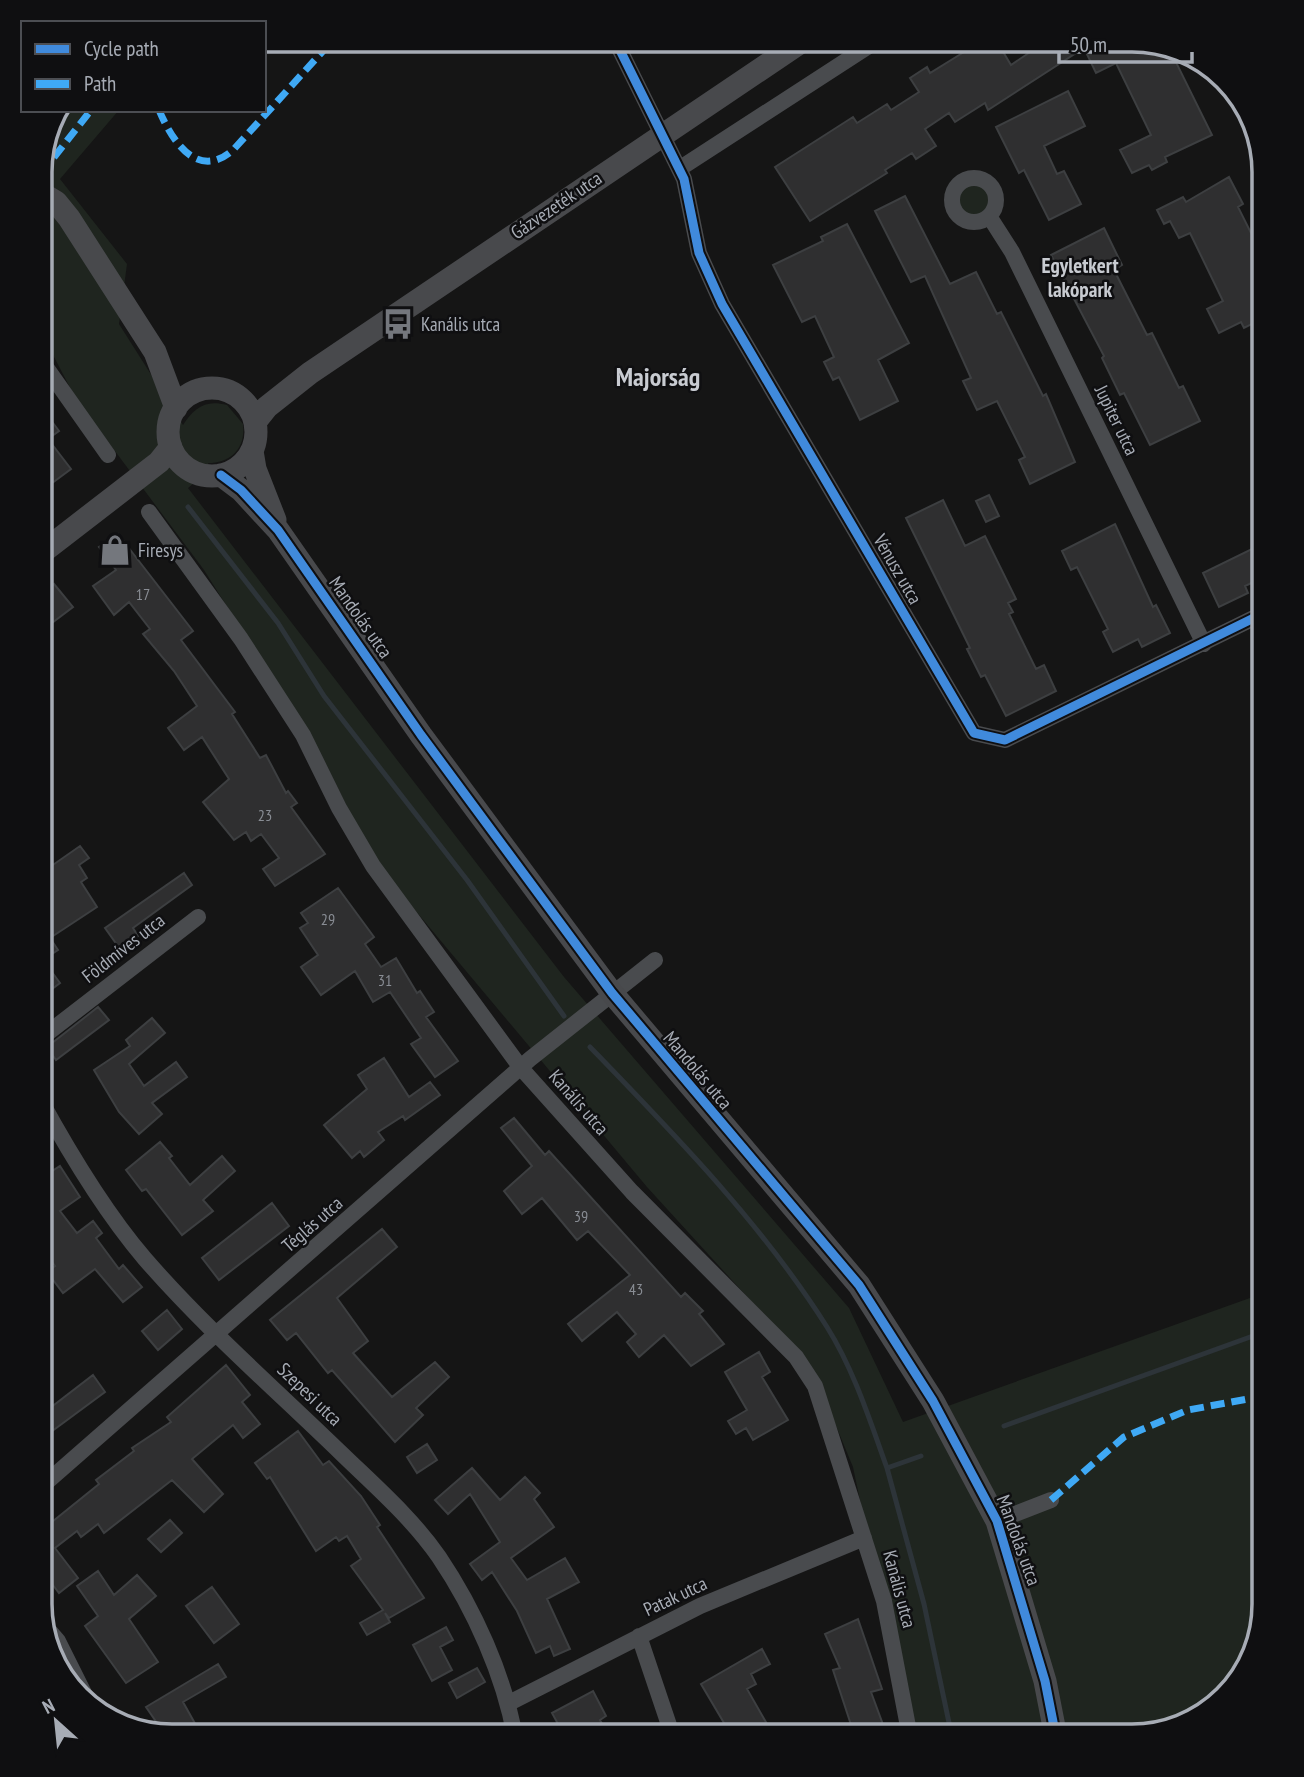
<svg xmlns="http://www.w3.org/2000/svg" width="1304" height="1777" viewBox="0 0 1304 1777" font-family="'PT Sans Narrow',sans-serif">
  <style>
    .green { fill: #1f251f }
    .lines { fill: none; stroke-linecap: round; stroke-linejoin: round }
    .stream { stroke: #2d3439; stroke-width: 5 }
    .building { fill: #2f2f30; stroke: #3d3f41; stroke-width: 2 }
    .street { stroke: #494b4e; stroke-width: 16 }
    .secondary { stroke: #48494c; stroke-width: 23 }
    .quiet { stroke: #3fa9f5; stroke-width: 7; stroke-dasharray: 14 7; stroke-linecap: butt }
    .cycleway-casing { stroke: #0f0f11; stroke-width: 13 }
    .cycleway { stroke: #408adc; stroke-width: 9 }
    .labels { text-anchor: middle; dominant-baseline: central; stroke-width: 5; stroke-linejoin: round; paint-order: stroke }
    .number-label { font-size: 16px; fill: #898d94 }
    .street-label { font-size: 19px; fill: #a7acb5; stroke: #0f0f11 }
    .poi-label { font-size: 19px; fill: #a7acb5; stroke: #0f0f11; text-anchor: start }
    .neighbourhood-label { font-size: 21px; font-weight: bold; fill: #c8cbd1; stroke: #0f0f11 }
    .district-label { font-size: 26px; font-weight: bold; fill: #c8cbd1; stroke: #0f0f11 }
    .rim { fill: none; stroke: #a7acb5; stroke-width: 3.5 }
  </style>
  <rect width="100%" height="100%" fill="#151515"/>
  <!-- green -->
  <path class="green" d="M57,110h62l-59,69 67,85 -8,60 64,101c11,-17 22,-26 44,-20l16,19c3,24 -12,39 -35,39l3,6 -23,19 376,489 285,331 54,114 361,-129v312l-18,66 -48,48 -66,18h-222l-57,-270 -41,-99 -165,-181 -274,-327 -47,-96 -122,-194 -128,-171 -35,-67v-169z
    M958 200a16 16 0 1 1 32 0a16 16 0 1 1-32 0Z"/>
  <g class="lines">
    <!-- stream -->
    <path class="stream" d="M188,507l90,116 46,73 143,184 97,136
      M590,1047c84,87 172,177 237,280 27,43 43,94 60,141
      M1004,1426l260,-94
      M921,1456l-34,12 37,136 28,133"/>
  </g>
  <!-- building -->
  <path class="building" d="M968,40h28l15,25 37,-25 92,1 30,9 42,85 -47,22 2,5 -15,8 -3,-5 -17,8 -12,-23 31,-15 -35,-72 -20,10 -12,-25 -96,62 -3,-7 -30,19 -6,-9 -24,16 11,17 -20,13 -4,-6 -27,17 2,3 -77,48 -35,-54 78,-50 4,6 30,-19 4,6 28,-18 -9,-14 17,-11 3,6 34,-21 -4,-6z
    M1068,91l17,35 -41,20 13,28 7,-3 17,33 -32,16 -25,-50 -5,3 -23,-46z
    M1229,177l14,27 -5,3 26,52v59l-20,10 -3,-6 -22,11 -12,-24 16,-8 -33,-68 -11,5 -9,-17 -6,3 -7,-14 26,-13 3,5z
    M905,196l45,88 26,-12 21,42 4,-2 42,84 3,-2 29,68 -45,22 -11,-24 6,-3 -28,-56 -20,9 -14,-29 8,-3 -46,-102 -14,6 -36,-71z
    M847,224l62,119 -31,17 20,41 -38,19 -21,-43 -6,3 -9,-18 10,-5 -19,-41 -13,6 -29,-57 50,-24 -2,-4z
    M1104,228l18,37 -8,5 33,65 5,-2 27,55 4,-2 17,35 -50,24 -26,-52 -4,2 -18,-37 2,-2 -53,-101z
    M41,407l18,24 -11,8 23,30 -31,23z
    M989,495l10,21 -13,6 -10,-21z
    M943,500l22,46 20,-10 31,63 -8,4 5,9 -4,2 27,55 8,-4 12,26 -50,25 -21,-41 -4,2 -14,-28 3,-1 -64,-130z
    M1115,524l38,83 3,-2 14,28 -28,14 -4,-8 -25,13 -10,-20 5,-3 -31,-62 -6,3 -9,-19z
    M118,534l75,97 -12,9 54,72 -3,2 28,44 6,-3 20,38 2,-2 9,12 -6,4 34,47 -50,32 -12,-17 16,-11 -18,-24 -10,7 -5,-9 -12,8 -31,-38 26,-23 -27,-42 -18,13 -16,-22 29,-22 -23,-35 -31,-37 7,-5 -21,-27 -15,13 -21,-29 23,-16 -17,-23z
    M1264,543v34l-19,9 3,7 -29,14 -16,-34z
    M54,584l19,23 -33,25v-36z
    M80,846l9,12 -10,7 8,13 -6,4 16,25 -47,31 8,12 -15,10 17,23 -20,15v-124z
    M184,873l8,12 -59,43 5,8 -18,13 -15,-21z
    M338,888l36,49 -9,7 16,23 15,-9 21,35 3,-2 14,21 -8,5 32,44 -23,16 -24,-33 10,-6 -31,-46 -17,10 -18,-31 -34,24 -20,-28 17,-12 -18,-27 8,-5 -7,-10z
    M98,1007l11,13 -53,40 -9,-13z
    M152,1018l13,15 -36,31 15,22 32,-24 11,15 -35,26 10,11 -23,20 -20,-22 -25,-42 36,-24 -4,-6z
    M384,1058l25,39 21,-15 10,13 -35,25 -2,-4 -25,16 6,8 -20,17 -4,-6 -8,7 -28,-33 43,-36 -9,-14z
    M514,1118l31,37 4,-4 132,146 4,-4 18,18 -4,3 25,30 -33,22 -27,-31 -25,22 -12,-15 9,-8 -19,-22 -35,29 -14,-17 62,-49 -42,-44 -11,9 -35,-42 -20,16 -18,-23 28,-25 -31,-38z
    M160,1142l12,14 -3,2 21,27 32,-29 13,15 -32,29 10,11 -31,24 -36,-46 -4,2 -16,-21z
    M60,1166l20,31 -20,14 17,22 16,-12 9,12 -6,5 23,31 4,-4 19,22 -19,15 -28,-33 -32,24 -16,-21 8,-6 -15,-21v-66z
    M272,1203l17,23 -70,54 -17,-22z
    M382,1229l15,18 -60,51 31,43 -15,12 39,44 43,-35 14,15 -33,31 7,7 -28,27 -63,-72 -4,3 -32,-40 -9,7 -17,-20z
    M167,1310l15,19 -24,21 -16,-19z
    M759,1352l11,20 -8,5 26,43 -35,20 -7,-12 -10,6 -8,-13 19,-11 -22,-38z
    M226,1365l24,30 -8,7 18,22 -17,14 -10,-13 -41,34 31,35 -19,18 -32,-32 -68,53 -6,-9 -17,13 -4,-6 -22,17 23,30 -19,15 -19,-25v-40l2,2 57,-46 -3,-4 38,-29 -2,-3 39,-26 -4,-5z
    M93,1375l12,17 -65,48v-46l10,14z
    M298,1431l25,34 6,-4 32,35 19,29 -3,2 47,71 -35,20 -4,-5 5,9 -23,13 -7,-12 23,-13 -32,-44 10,-7 -14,-23 -8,5 -3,-4 -20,14 -46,-74 -3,2 -12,-16z
    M427,1444l10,16 -20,13 -10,-16z
    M472,1468l28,32 25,-23 15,16 -6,6 20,28 -43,31 16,22 38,-22 14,24 -32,17 23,50 -16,7 -4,-10 -14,7 -19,-42 -25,-39 -10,8 -12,-16 30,-22 -30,-48 -22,20 -13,-14z
    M170,1520l12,13 -21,19 -13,-13z
    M98,1571l16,24 23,-20 19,21 -27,23 29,43 -32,21 -41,-57 13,-10 -21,-30z
    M212,1587l27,37 -25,19 -28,-37z
    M858,1619l24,70 -11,3 14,38 -18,7h-12l-22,-67 7,-2 -15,-34z
    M446,1627l7,13 -13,7 12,23 -20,11 -19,-36z
    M762,1649l8,15 -19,10 5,10 -9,5 20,35 -22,13h-45l24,-14 -23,-39z
    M218,1664l8,13 -43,25 19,34h-36l-20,-29z
    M477,1668l8,14 -28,16 -8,-15z
    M593,1691l13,25 -6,4 9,17h-44l-13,-24z"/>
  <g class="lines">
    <!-- street -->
    <path class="street" d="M615,40l69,139 15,74 23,51 252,429 31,7 259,-127
      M679,169l199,-129
      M952 200a22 22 0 1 1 44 0a22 22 0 1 1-44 0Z
      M989,216l23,36 192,392
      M41,360l67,95
      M149,512l92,127 62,96 36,73 34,58 148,202 111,124 164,165 19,29 69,215 26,136
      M40,1039l158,-122
      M40,1099c30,55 64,112 105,160 60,69 130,130 196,194 34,33 71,65 98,104 35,52 65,118 76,180
      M40,1488l490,-429 125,-99
      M997,1521l54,-21
      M46,1627l12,14 30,60
      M639,1636l34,101
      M509,1703l191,-97 164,-68"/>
    <!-- secondary -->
    <path class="secondary" d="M41,193l15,9 13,16 86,134 21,56
      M168 432a44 44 0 1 1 88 0a44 44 0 1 1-88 0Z
      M255,422l12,-15 43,-34 494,-333
      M252,451l3,18 20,51
      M221,475l20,15 37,40 143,205 191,258 247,292 74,116 64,120 48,160 11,56
      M40,554l119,-92 12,-15"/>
    <!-- quiet -->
    <path class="quiet" d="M159,110c13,31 39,72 75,39l99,-109
      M41,174l50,-64
      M1051,1500l73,-63 64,-27 76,-14"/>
    <defs>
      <path id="cycleway" d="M615,40l69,139 15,74 23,51 252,429 31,7 259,-127
        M221,475l20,15 37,40 143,205 191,258 247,292 74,116 64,120 48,160 11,56"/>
    </defs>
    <!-- cycleway casing -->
    <use href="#cycleway" class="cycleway-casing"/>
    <!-- cycleway -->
    <use href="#cycleway" class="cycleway"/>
  </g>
  <!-- icons -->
  <defs>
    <symbol id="bus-bare" viewBox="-9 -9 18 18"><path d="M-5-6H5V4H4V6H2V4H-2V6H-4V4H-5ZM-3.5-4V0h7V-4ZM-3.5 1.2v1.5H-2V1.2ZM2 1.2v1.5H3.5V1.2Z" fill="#74777d" stroke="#0f0f11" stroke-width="2.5" paint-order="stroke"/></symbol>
    <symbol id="shop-bare" viewBox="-9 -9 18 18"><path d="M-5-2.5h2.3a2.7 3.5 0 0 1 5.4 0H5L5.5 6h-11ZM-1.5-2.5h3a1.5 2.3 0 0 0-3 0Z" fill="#74777d" stroke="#0f0f11" stroke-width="2.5" paint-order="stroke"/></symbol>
  </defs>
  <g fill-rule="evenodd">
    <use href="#bus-bare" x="376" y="302" width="44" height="44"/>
    <use href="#shop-bare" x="93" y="528" width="44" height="44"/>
  </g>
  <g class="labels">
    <!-- number labels -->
    <g class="number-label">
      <text x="143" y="594">17</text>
      <text x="265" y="815">23</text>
      <text x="328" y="919">29</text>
      <text x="385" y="980">31</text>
      <text x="581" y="1216">39</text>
      <text x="636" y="1289">43</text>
    </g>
    <!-- street labels -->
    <g class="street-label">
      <text transform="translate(556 205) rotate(-34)">Gázvezeték utca</text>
      <text transform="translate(1117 420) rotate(64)">Jupiter utca</text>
      <text transform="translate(898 569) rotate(60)">Vénusz utca</text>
      <text transform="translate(361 617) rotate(55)">Mandolás utca</text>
      <text transform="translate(123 948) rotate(-38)">Földmíves utca</text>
      <text transform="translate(698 1070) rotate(50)">Mandolás utca</text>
      <text transform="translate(579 1102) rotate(49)">Kanális utca</text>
      <text transform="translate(312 1224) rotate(-41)">Téglás utca</text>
      <text transform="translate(310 1394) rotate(44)">Szepesi utca</text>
      <text transform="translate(1019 1540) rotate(70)">Mandolás utca</text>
      <text transform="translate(900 1589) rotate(75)">Kanális utca</text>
      <text transform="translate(675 1596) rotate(-25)">Patak utca</text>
    </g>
    <!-- poi labels -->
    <g class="poi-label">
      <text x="421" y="324">Kanális utca</text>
      <text x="138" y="550">Firesys</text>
    </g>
    <!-- neighbourhood labels -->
    <g class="neighbourhood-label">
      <text x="1080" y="265">Egyletkert<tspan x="1080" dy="24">lakópark</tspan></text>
    </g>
    <!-- district labels -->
    <g class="district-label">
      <text x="658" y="376">Majorság</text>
    </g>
  </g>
  <!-- crop -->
  <path d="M0 0H1304V1777H0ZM172 52H1132A120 120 0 0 1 1252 172V1604A120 120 0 0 1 1132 1724H172A120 120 0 0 1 52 1604V172A120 120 0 0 1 172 52Z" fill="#0f0f11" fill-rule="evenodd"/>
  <path class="rim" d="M172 52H1132A120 120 0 0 1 1252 172V1604A120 120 0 0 1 1132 1724H172A120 120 0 0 1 52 1604V172A120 120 0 0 1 172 52Z"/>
  <!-- legend -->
  <rect x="21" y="21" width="245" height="91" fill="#0f0f11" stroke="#4c4e53" stroke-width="2"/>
  <rect x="35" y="44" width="35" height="10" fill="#408adc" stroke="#4c4e53" stroke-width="2"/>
  <text x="84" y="56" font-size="21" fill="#a7acb5">Cycle path</text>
  <rect x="35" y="79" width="35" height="10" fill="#3fa9f5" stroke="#4c4e53" stroke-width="2"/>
  <text x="84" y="91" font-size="21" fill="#a7acb5">Path</text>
  <!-- north arrow -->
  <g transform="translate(56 1721) rotate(333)" stroke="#0f0f11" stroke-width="5" paint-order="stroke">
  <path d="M0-5L12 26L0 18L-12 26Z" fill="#a7acb5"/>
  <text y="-10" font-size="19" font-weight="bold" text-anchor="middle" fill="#a7acb5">N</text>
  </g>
  <!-- scale -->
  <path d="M1059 52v10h133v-10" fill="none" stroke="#a7acb5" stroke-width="3.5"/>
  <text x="1070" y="52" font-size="21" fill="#a7acb5" stroke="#0f0f11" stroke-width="5" paint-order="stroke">50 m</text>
</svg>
